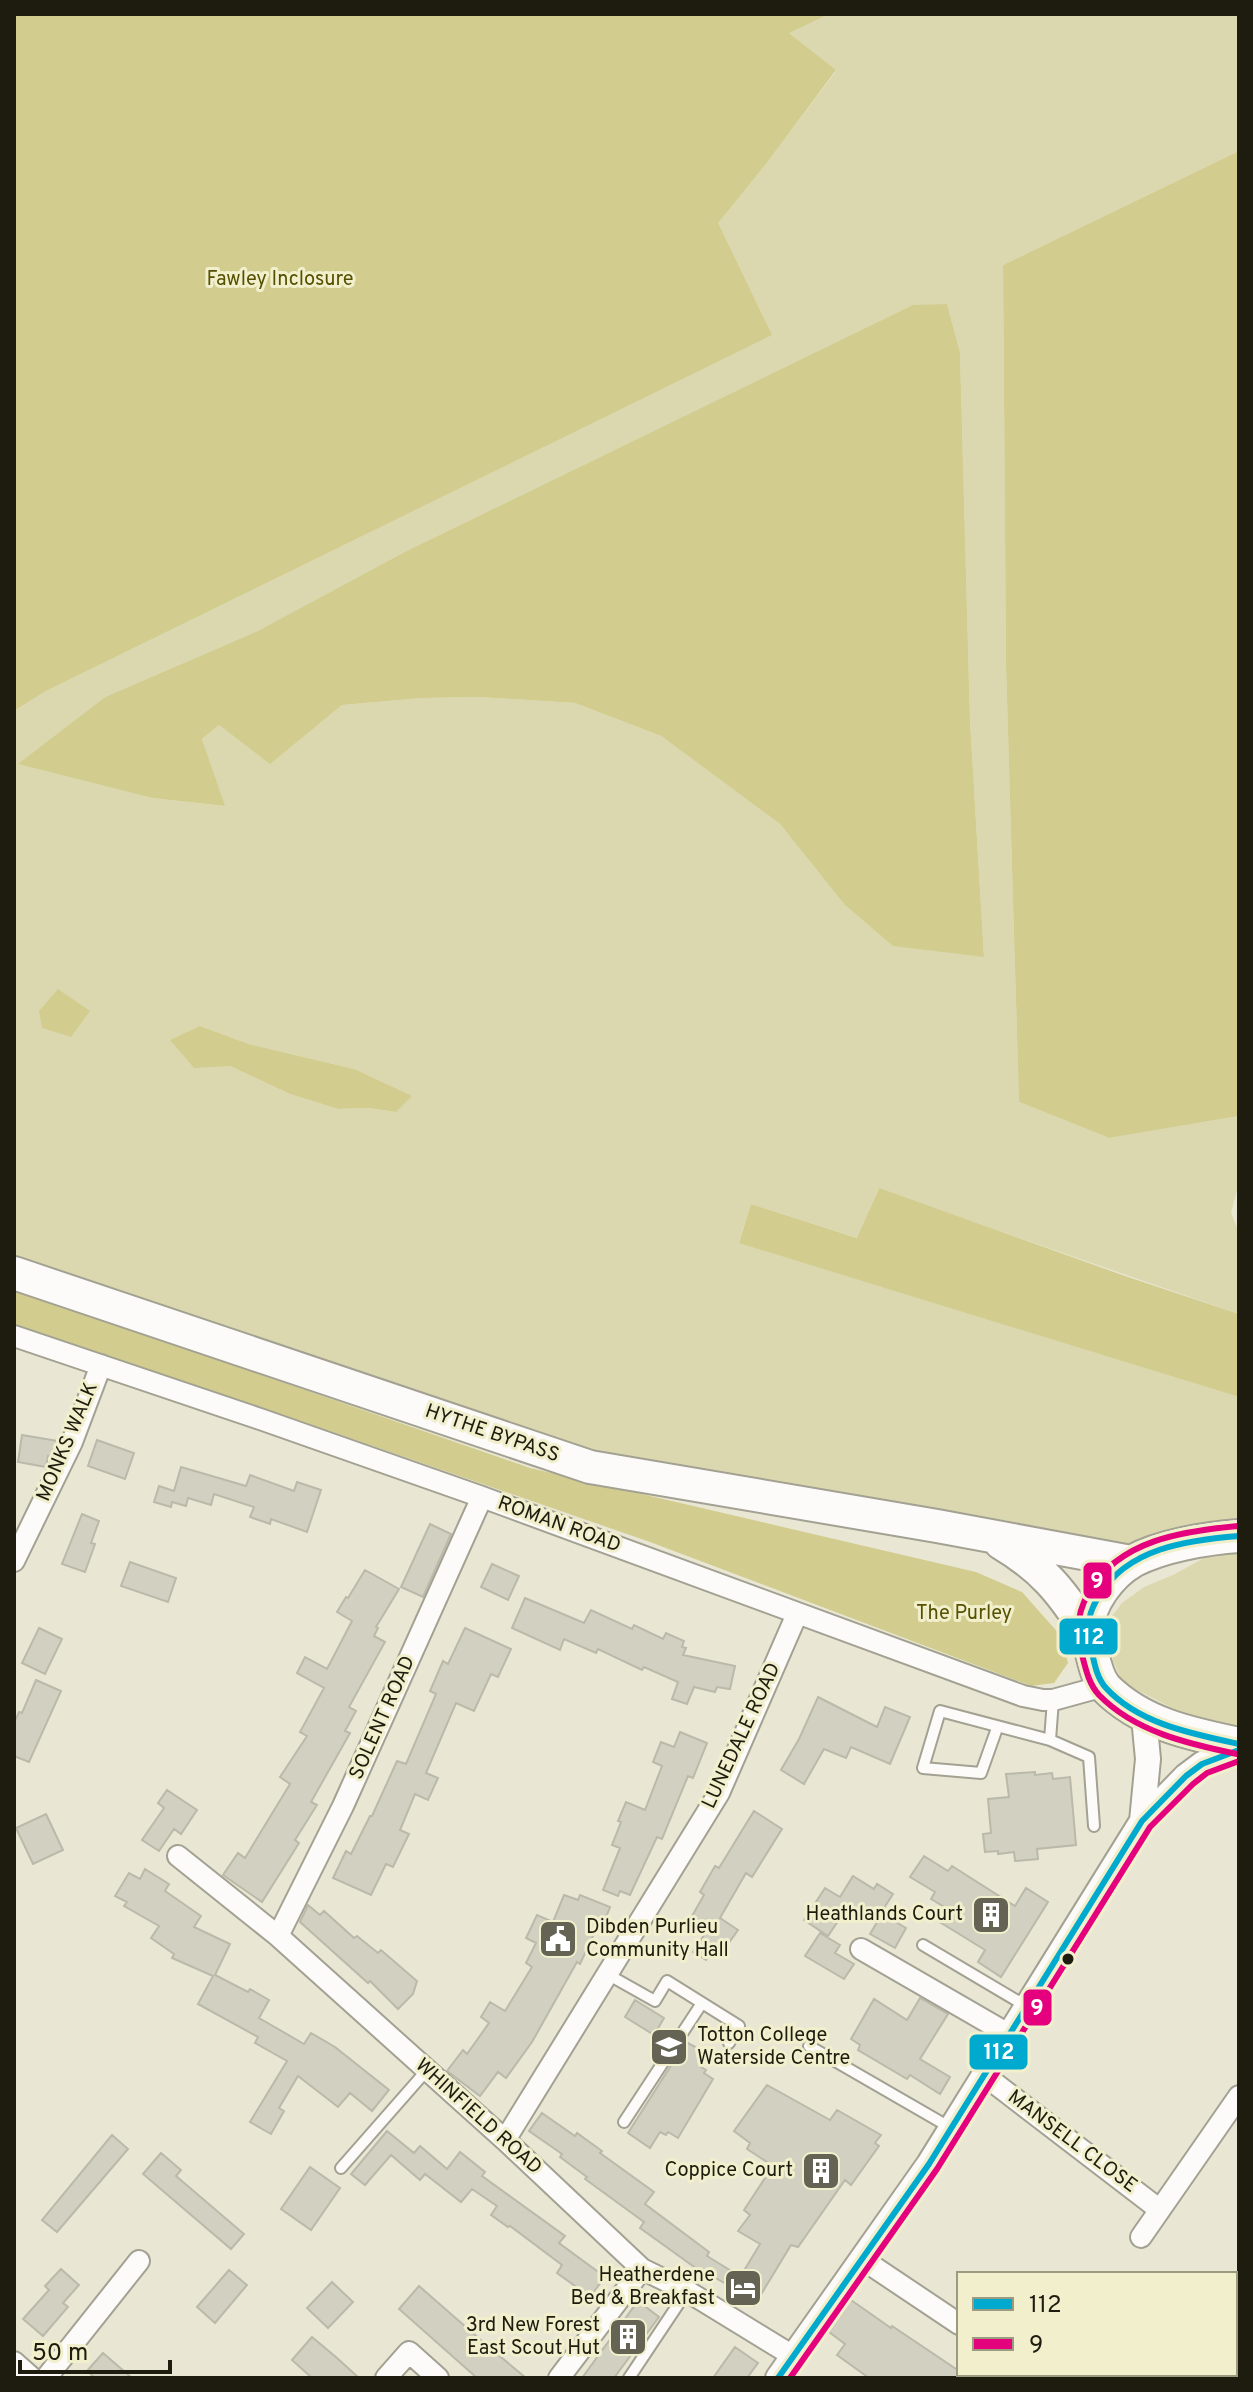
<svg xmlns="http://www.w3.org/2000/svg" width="1253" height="2392" viewBox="0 0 1253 2392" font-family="Overpass,sans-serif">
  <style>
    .green { fill: #dbd8af; fill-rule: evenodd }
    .forest { fill: #d2cd8f }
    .building { fill: #d1d0c1; stroke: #bab9aa; stroke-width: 2 }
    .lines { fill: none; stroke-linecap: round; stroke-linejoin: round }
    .service-casing { stroke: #a2a192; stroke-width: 14 }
    .minor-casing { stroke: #a2a192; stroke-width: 24 }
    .tertiary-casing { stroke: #a2a192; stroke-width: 28 }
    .primary-casing { stroke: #a2a192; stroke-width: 36 }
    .service { stroke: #fcfbf9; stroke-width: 10 }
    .minor { stroke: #fcfbf9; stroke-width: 20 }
    .tertiary { stroke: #fcfbf9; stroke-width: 24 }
    .primary { stroke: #fcfbf9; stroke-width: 32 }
    .bus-1-casing { stroke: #f1efcc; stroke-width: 12 }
    .bus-2-casing { stroke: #f1efcc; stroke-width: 12 }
    .bus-1 { stroke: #00a9ce; stroke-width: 6 }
    .bus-2 { stroke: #e5007d; stroke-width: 6 }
    .bus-dot { fill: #1d1c0f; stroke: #f1efcc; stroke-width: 3 }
    .labels { text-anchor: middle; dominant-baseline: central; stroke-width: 6; stroke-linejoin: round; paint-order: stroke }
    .park-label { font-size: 20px; fill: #565000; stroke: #f1efcc }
    .street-label { font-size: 20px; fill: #1d1c0f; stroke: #f1efcc }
    .poi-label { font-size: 20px; fill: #1d1c0f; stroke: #f1efcc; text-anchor: end }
    .line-badge { stroke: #f1efcc; stroke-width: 3 }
    .badge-label { font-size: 22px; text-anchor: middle; font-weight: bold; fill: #fff }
  </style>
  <rect width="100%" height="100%" fill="#e9e7d4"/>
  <!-- green -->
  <path class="green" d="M829,14h410v137l-236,114 3,401 13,436 90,36 130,-22v66l-8,31 8,19v82l-361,-125 -20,49 -107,-34 -12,38 500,155v127l-112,26 -564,-101 -549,-183v-555l32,-20 725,-357 -54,-111 52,-63 67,-89 -48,-39zM947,304l13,48 10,368 14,237 -140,-53 -64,-80 -119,-88 -86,-33 -97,-6 -55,1 -81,7 -72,58 -51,-38 -17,14 22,67 -72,-8 -133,-34 86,-67 153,-66zM200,1026l49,18 105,25 42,43 -28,-4 -30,1 -48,-15 -60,-28z
    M1239,1553v177l-51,-14 -55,-28 -13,-11 -7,-16 -4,-25 3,-20 10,-13 22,-16 29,-12 33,-18z"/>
  <!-- forest -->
  <path class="forest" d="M14,14h815l-40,19 47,37 -67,90 -51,63 54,112 -726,356 -32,20z
    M1239,151v965l-130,22 -90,-36 -13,-436 -3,-401z
    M947,304l13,48 10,368 14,237 -91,-11 -49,-42 -64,-80 -119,-88 -86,-33 -97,-6 -55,1 -81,7 -72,59 -51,-39 -17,14 23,67 -73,-8 -134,-34 87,-67 153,-66 147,-79 508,-247z
    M58,989l32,22 -19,26 -29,-9 -3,-17z
    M200,1026l49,18 105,25 58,27 -16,16 -28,-4 -30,1 -48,-15 -60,-28 -36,2 -24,-28z
    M879,1188l249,89 111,37v83l-500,-154 12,-39 106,34z
    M14,1289l516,179 446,104 46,20 39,44 7,27 -14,20 -23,3 -381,-144 -384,-133 -252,-79z"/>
  <!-- building -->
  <path class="building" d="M22,1435l36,6 -8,16 -2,-1 -2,11 -28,-5z
    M97,1440l37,13 -9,26 -37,-13z
    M181,1467l65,19 4,-11 44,16 3,-9 24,8 -14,42 -36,-13 -1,5 -20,-7 4,-10 -40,-13 -3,11 -23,-7 -2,8 -14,-4 -1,5 -17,-5 5,-16 15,5z
    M82,1514l17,7 -8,22 4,1 -10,28 -23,-8z
    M430,1524l21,10 -28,63 -22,-10z
    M130,1562l46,16 -8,24 -47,-16z
    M492,1564l27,12 -11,24 -27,-13z
    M365,1570l34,19 -23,38 2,1 -4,8 11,6 -36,65 7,4 -11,20 5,2 -39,69 6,3 -22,35 4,3 -37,59 -39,-27 15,-22 7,5 45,-74 -10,-7 27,-41 -7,-4 24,-44 -27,-15 8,-16 22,12 25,-48 -15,-9 9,-15 2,1z
    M525,1598l59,25 7,-13 41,19 2,-4 29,14 3,-6 18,8 -2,6 4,1 -3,7 52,11 -5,23 -13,-2 -2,5 -21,-5 -7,17 -15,-5 6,-17 -34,-15 -2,3 -44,-21 -2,4 -32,-14 -4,11 -48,-22z
    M39,1628l23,11 -17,35 -23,-11z
    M465,1628l46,21 -13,28 -7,-3 -17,37 -18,-8 -30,70 12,5 -10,22 -13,-6 -15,36 9,4 -16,33 -7,-3 -15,31 -38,-17 13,-27 5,3 19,-38h2l25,-55 9,3 30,-70 -6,-3 13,-30 5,3z
    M36,1680l25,11 -32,71 -15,-6v-33l5,-11 3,1z
    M818,1697l59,30 8,-20 25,10 -20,47 -39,-17 -5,11 -22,-9 -20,35 -23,-14 18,-31z
    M680,1732l27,11 -14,35 -5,-2 -26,63 -5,-2 -27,58 -10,-4 -2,5 -15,-6 17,-42 -8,-3 9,-23 -3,-1 8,-19 19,8 17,-44 -9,-4 8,-20 13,5z
    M1035,1772v3l17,-2 1,6 17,-2 6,68 -39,4 1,10 -23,2 -1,-9 -16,2v-3l-13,1 -2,-18 8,-1 -3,-34 21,-2 -3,-23z
    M167,1790l30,20 -16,24 -7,-5 -15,22 -17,-11 22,-32 -6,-5z
    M754,1811l28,18 -30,48 -6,-4 -26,45 18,12 -15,21 -7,-5 -10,14 -13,-8 11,-17 -16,-12 16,-28 -4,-3 15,-26 4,2z
    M46,1814l17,36 -30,14 -17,-36z
    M924,1856l24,15 4,-5 63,40 11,-18 22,14 -47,75 -23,-15 7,-12 -47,-29 8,-13 -15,-9 4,-7 -25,-15z
    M145,1869l24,15 -4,7 36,25 -7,11 36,17 -15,31 33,17 2,-3 19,11 -10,18 45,26 7,-11 24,14 54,43 -17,21 -22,-18 -12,14 -40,-31 -19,32 5,3 -13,23 -21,-12 37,-61 -32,-18 3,-6 -60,-33 15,-28 -41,-18 2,-4 -23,-16 8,-12 -35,-20 3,-4 -12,-6 14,-23 11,6z
    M853,1876l21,13 3,-5 16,10 -18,28 -27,-16 -20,30 -24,-16 21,-32 15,9z
    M564,1895l14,5 2,-5 30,12 -8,20 -4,-2 -18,39 -3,-2 -45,80 -26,36 -8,-6 -18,24 -33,-25 16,-21 4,4 22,-31 -8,-6 9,-15 15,9 27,-44 -6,-4 10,-20 -10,-5 11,-23 16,7z
    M308,1905l12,10 4,-4 30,27 3,-2 21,17 3,-3 36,31 -4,13 -15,15 -28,-28 -2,2 -68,-61z
    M882,1914l24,14 -11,20 -25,-14z
    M820,1933l20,12 -5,8 19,11 -10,15 -39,-23z
    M920,1998l28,16 -28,45 30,18 -10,17 -30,-19 -3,4 -49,-29 2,-5 -9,-6 23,-40 33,21z
    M635,2000l29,18 -10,17 -29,-18z
    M686,2042l22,12 -7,13 5,3 -2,3 9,6 -35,59 -10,-6 -2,3 -6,-3 -10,16 -22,-15z
    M767,2085l63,35 7,-10 44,25 -6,8 4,3 -28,39 -6,-5 -47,67 -7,-2 -37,61 -17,-11 2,-3 -6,-3 27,-45 -22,-13 12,-16 -6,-5 29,-44 -26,-17 3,-6 -16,-12z
    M542,2113l33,23 2,-3 25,18 -2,2 54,39 -9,12 64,48 -2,4 26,16 -7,12 -28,-16 -1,1 -57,-41 4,-6 -59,-43 2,-2 -27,-20 2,-3 -33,-23z
    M387,2131l27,22 6,-7 27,23 13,-17 25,20 -3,4 83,60 -6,7 46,34 -13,17h-6l-29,-21 5,-8 -52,-39 -2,1 -17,-12 6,-9 -25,-17 -11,13 -36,-28 -5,6 -29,-25 -26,30 -14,-11z
    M112,2135l16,14 -71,83 -15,-12z
    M161,2153l20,17 -5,6 68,58 -13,15 -88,-75z
    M310,2167l30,21 -29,42 -30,-21z
    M61,2269l18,16 -16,18 5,4 -25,29 -20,-17 26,-29 -4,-4z
    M229,2270l18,15 -32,38 -18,-16z
    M332,2282l21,20 -25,26 -21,-20z
    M419,2286l64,56 43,36h-49l-78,-69z
    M851,2300l40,28 1,-2 67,45v3h5l6,4h-101l-32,-23 8,-11 -16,-12z
    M638,2301l21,16 -45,61h-32z
    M312,2337l25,21 22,20h-47l-20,-18z
    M735,2347l23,16 -11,15h-34z
    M103,2353l29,25h-37l-8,-7z"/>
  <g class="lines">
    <defs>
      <path id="service" d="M1053,1700l-3,40 39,17 5,69
        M996,1731l-15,42 -58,-5 17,-57 110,29
        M923,1945l103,61
        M607,1974l48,27 12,-20 72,45 -10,17
        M809,2046l142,82
        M624,2122l78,-119
        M341,2168l86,-98
        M629,2378l58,-87"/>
      <path id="minor" d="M14,1336l246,83 222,78 541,199 20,4h10l51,-14
        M14,1561l58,-119 29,-77
        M178,1856l100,80 227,204 137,129 45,22 106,65
        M278,1936l65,-130 139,-309
        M861,1949l147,85
        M984,2075l176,135
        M505,2140l214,-347 78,-179
        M1141,2237l98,-141
        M862,2259l97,65
        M14,2362l18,16
        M46,2378l93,-117
        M386,2378l23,-26 29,26
        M559,2378l83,-109"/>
      <path id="tertiary" d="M1142,1821l6,-62 -4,-42
        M778,2378l151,-214 213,-343 44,-45 16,-12 37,-14"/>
      <path id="primary" d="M14,1273l576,194 347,59 194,36
        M1239,1536c-32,2 -78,10 -106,25 -23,13 -45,43 -46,70 0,5 2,12 4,18 3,12 6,29 15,39 36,36 85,46 133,56
        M1001,1543c42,25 60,48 86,88"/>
    </defs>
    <!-- service casing -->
    <use href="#service" class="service-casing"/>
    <!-- minor casing -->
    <use href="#minor" class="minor-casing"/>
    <!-- tertiary casing -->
    <use href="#tertiary" class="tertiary-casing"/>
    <!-- primary casing -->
    <use href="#primary" class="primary-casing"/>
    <!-- service -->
    <use href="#service" class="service"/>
    <!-- minor -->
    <use href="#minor" class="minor"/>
    <!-- tertiary -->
    <use href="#tertiary" class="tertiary"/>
    <!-- primary -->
    <use href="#primary" class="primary"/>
    <defs>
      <path id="bus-1" d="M1239,1536c-51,4 -112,12 -140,60 -11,17 -14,33 -8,52 3,13 5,29 15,40 33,36 87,46 133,56
        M778,2378l151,-214 213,-343 44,-45 16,-12 37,-14"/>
      <path id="bus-2" d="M1237,1754c-48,-10 -102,-22 -138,-59 -11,-12 -14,-29 -18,-44 -6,-21 -3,-40 8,-59 30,-52 94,-61 149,-66
        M790,2378l147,-209 213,-342 43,-43 14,-11 32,-12"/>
    </defs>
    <!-- bus-1 casing -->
    <use href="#bus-1" class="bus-1-casing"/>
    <!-- bus-2 casing -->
    <use href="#bus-2" class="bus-2-casing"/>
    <!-- bus-1 -->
    <use href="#bus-1" class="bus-1"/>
    <!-- bus-2 -->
    <use href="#bus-2" class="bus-2"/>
  </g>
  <!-- icons -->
  <defs>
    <symbol id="building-square" viewBox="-11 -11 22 22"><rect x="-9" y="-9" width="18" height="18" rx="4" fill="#646354" stroke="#f1efcc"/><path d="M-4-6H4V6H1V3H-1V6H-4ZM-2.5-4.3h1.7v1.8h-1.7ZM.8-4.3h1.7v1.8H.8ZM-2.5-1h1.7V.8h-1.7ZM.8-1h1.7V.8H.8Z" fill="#fff"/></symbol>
    <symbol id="civic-square" viewBox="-11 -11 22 22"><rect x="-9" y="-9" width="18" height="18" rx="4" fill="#646354" stroke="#f1efcc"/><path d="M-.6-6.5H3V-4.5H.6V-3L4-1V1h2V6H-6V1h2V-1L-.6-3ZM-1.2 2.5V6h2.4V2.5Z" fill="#fff"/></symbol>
    <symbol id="university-square" viewBox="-11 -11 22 22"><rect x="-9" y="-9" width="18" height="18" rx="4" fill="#646354" stroke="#f1efcc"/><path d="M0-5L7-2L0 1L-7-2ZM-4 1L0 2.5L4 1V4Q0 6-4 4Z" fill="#fff"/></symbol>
    <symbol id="hotel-square" viewBox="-11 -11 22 22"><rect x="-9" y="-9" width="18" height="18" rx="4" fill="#646354" stroke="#f1efcc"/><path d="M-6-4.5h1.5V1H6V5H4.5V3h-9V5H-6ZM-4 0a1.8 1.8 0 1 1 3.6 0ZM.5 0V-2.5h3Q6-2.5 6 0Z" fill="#fff"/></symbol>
  </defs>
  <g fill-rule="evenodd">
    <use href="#building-square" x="969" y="1893" width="44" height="44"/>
    <use href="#civic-square" x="536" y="1917" width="44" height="44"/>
    <use href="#university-square" x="647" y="2025" width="44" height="44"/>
    <use href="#building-square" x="799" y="2149" width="44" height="44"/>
    <use href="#hotel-square" x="721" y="2266" width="44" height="44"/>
    <use href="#building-square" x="606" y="2315" width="44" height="44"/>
  </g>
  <!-- markers -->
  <circle class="bus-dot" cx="1068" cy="1959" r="7"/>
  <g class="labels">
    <!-- park labels -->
    <g class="park-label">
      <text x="280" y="280">Fawley Inclosure</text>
      <text x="964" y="1614">The Purley</text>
    </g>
    <!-- street labels -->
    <g class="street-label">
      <text transform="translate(492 1434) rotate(19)">HYTHE BYPASS</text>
      <text transform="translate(68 1442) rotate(-67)">MONKS WALK</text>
      <text transform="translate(559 1525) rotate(20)">ROMAN ROAD</text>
      <text transform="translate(383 1718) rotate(-66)">SOLENT ROAD</text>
      <text transform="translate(742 1736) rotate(-65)">LUNEDALE ROAD</text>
      <text transform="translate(478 2117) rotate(42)">WHINFIELD ROAD</text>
      <text transform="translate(1072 2142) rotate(37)">MANSELL CLOSE</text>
    </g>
    <!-- poi labels -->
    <g class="poi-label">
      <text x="963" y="1915">Heathlands Court</text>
      <text x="586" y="1928" text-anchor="start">Dibden Purlieu<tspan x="586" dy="23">Community Hall</tspan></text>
      <text x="697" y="2036" text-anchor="start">Totton College<tspan x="697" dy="23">Waterside Centre</tspan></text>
      <text x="793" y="2171">Coppice Court</text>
      <text x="715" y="2276">Heatherdene<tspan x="715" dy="23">Bed &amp; Breakfast</tspan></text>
      <text x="600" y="2326">3rd New Forest<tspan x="600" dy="23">East Scout Hut</tspan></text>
    </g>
  </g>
  <g class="line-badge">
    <rect x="1082" y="1561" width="31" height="39" rx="8" fill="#e5007d"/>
    <rect x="1058" y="1617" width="61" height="39" rx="8" fill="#00a9ce"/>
    <rect x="1022" y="1988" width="31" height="39" rx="8" fill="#e5007d"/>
    <rect x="968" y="2033" width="61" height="38" rx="8" fill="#00a9ce"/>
  </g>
  <g class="badge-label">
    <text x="1097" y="1588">9</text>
    <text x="1089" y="1644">112</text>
    <text x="1037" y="2015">9</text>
    <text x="999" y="2059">112</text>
  </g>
  <!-- border -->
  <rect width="1253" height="2392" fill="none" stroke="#1d1c0f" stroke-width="32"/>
  <!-- legend -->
  <rect x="957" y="2272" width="280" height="104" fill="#f1efcc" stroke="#9c9b80" stroke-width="2"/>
  <rect x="973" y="2298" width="40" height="12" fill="#00a9ce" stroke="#9c9b80" stroke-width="2"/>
  <text x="1029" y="2312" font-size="24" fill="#1d1c0f">112</text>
  <rect x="973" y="2338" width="40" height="12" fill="#e5007d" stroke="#9c9b80" stroke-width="2"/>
  <text x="1029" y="2352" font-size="24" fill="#1d1c0f">9</text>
  <!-- scale -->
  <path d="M20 2360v12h150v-12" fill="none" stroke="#1d1c0f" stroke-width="4"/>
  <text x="32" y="2360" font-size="24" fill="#1d1c0f" stroke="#f1efcc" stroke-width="6" paint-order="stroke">50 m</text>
</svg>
